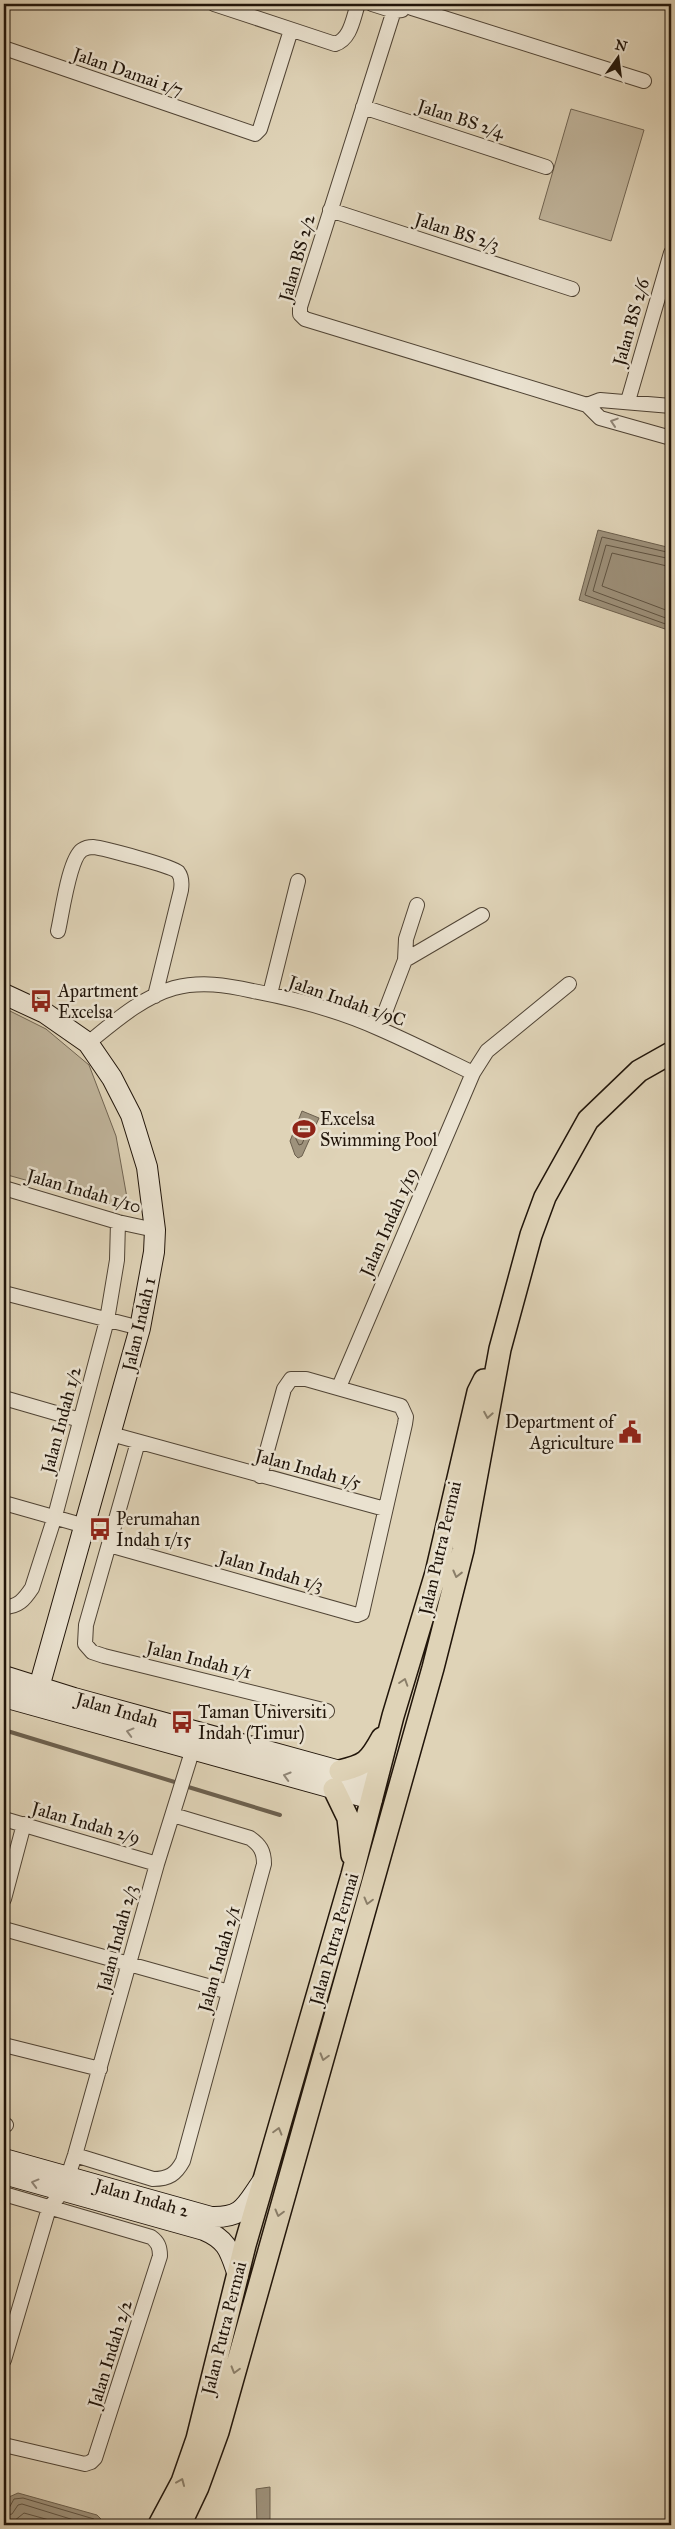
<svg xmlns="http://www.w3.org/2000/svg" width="675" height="2529" viewBox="0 0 675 2529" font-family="'IM FELL Great Primer',serif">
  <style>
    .green { fill: #bfb39a; stroke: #706452 }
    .water { fill: #9e927c; stroke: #6c604e }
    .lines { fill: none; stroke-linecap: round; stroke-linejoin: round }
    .shore { stroke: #605443; stroke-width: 1 }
    .stream { stroke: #6c604e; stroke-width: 4 }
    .street-casing { stroke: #504435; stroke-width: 16 }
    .secondary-casing { stroke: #21150a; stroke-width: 22 }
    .primary-casing { stroke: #21150a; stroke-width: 24 }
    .street { stroke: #eae2d0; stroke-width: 14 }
    .secondary { stroke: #eae2d0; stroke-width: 20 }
    .primary { stroke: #dfd3b7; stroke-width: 21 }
    .oneway { stroke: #908677 }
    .oneway2 { stroke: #8a7e69 }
    .labels { text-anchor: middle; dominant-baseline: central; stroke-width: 5; stroke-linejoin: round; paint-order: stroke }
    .street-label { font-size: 18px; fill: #21150a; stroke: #eae2d0 }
    .poi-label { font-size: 18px; fill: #21150a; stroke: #eae2d0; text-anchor: start }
  </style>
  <rect width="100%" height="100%" fill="#dfd3b7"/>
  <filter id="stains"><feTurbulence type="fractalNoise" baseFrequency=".004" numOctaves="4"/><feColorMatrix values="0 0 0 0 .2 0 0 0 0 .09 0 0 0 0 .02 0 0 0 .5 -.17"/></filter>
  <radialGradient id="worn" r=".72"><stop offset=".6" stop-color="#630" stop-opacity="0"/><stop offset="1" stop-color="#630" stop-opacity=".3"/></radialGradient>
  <!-- green -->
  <path class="green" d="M571,109l73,21 -33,111 -72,-22z
    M4,1008l42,21 43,36 27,71 13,73 -125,-35z"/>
  <!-- water -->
  <path class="water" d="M598,530l73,18v83l-92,-31z
    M302,1111l17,7 -17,38 -4,2 -3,-3 -5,-14z
    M270,2487v38h-13l-1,-36z
    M18,2493l79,22 4,4v6h-97v-12l5,-16z"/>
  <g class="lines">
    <!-- shore -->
    <path class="shore" d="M671,553l-69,-16 -17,58 86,31
      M671,559l-65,-14 -13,46 78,29
      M671,567l-59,-14 -10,33 69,26
      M306,1119l5,4 -9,21 -3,1 -3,-6z
      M4,2509l5,-1 5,-9 9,-1 71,21 2,6
      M4,2516l8,-2 6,-9 4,-1 68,21
      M4,2523l10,-2 10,-8 43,12"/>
    <!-- stream -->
    <path class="stream" d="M4,1730l174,53
      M185,1786l95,29"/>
    <defs>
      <path id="street" d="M214,4l121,40c16,-5 18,-26 23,-40
        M372,4l22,7 8,-1
        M396,4l-96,303v7l5,5 282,86
        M407,4l5,4 232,73
        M4,48l251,86 5,-5 31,-99
        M363,107l183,60
        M330,210l242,79
        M628,401l43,-148
        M587,405l13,13 71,20
        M587,405l13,-5 71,6
        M58,931c4,-17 11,-72 24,-81 3,-2 7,-3 11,-3 10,1 79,19 85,25 4,5 4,11 3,18l-26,106
        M405,960l77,-45
        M270,994l28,-113
        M379,1028l26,-68 1,-21 11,-34
        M88,1043c25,-20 54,-46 86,-55 27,-7 52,-3 79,3 42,8 88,20 127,38 32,14 62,29 93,44
        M4,1188l114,34 37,8
        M4,1293l136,35
        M339,1387l134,-314 14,-22 82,-67
        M4,1398l76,22
        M111,1434l274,75
        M138,1442l-52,183 -1,19 7,8 12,4 223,55
        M4,1503l81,23
        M109,1545l248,70 5,-2 43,-189 1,-7 -5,-11 -95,-27h-15l-7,10 -24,87
        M4,1607c14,0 20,-7 28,-19l23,-72 52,-196 10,-60 1,-38
        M4,1819l153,45
        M4,1899l20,-75
        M4,1929l225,63
        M4,2045l96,24
        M4,2124l2,1
        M75,2155l78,24c16,0 23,-5 30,-18l81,-297c0,-13 -4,-19 -14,-26l-77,-23
        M4,2194l147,43c7,5 9,10 9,19l-65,202 -4,4 -6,2 -81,-19
        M4,2360l45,-152 14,-17 12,-36 82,-291 38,-122"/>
      <path id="secondary" d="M4,994l41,19 43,30 24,35 19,37 16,52 8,63 -1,22 -14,76 -106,377
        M4,1676l70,22 302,83
        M4,1697l368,102
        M4,2159l207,58c32,1 34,-11 51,-35
        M4,2174l200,56c24,10 26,22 34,45"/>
      <path id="primary" d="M340,1771c25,-6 29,-9 42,-33
        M334,1789l14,29 4,37
        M159,2525l23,-43 15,-43 48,-194 107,-370 41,-159 43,-143 42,-181 6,-12
        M180,2525l18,-38 20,-55 215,-764 30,-118 37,-201 31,-114 14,-38 43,-77 51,-49 32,-18"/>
    </defs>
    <!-- street casing -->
    <use href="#street" class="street-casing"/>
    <!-- secondary casing -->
    <use href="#secondary" class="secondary-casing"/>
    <!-- primary casing -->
    <use href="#primary" class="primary-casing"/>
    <!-- street -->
    <use href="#street" class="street"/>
    <!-- secondary -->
    <use href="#secondary" class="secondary"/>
    <!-- primary -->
    <use href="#primary" class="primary"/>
  </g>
  <!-- one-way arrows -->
  <defs><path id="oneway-chevron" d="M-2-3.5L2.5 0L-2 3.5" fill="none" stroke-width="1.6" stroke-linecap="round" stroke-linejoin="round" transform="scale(1.25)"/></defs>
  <g class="oneway">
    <use href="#oneway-chevron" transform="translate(614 422) rotate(-162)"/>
    <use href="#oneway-chevron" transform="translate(130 1732) rotate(-165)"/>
    <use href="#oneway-chevron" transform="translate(287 1776) rotate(-164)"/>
    <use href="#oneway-chevron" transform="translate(35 2183) rotate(-165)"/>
  </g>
  <g class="oneway2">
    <use href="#oneway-chevron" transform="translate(488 1415) rotate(100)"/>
    <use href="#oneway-chevron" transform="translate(457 1574) rotate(104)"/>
    <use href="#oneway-chevron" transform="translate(404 1682) rotate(-72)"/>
    <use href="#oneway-chevron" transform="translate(368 1901) rotate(105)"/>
    <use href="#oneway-chevron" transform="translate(324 2057) rotate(106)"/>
    <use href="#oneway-chevron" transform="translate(278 2131) rotate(-74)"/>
    <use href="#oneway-chevron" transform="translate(279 2213) rotate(105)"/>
    <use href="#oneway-chevron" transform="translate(235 2370) rotate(106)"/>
    <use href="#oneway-chevron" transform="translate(181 2482) rotate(-67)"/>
  </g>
  <!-- icons -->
  <defs>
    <symbol id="bus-bare" viewBox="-9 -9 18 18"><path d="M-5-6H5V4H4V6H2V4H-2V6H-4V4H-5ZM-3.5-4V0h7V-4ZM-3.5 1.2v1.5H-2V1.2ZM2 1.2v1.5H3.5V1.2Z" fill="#8f2418" stroke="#eae2d0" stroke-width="2.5" paint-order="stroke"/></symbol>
    <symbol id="stadium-bare" viewBox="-9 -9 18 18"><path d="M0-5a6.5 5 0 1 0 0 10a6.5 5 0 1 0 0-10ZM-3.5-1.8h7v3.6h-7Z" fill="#8f2418" stroke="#eae2d0" stroke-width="2.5" paint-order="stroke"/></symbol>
    <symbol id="civic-bare" viewBox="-9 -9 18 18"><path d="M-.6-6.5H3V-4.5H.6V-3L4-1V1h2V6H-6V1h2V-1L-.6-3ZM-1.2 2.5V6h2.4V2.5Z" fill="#8f2418" stroke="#eae2d0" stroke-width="2.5" paint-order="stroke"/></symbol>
  </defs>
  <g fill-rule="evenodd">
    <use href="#bus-bare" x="25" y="985" width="32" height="32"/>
    <use href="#stadium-bare" x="288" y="1113" width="32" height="32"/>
    <use href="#civic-bare" x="614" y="1416" width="32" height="32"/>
    <use href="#bus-bare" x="84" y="1513" width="32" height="32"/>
    <use href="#bus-bare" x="166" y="1706" width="32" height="32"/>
  </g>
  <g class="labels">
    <!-- street labels -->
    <g class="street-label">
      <text transform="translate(128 72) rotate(19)">Jalan Damai 1/7</text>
      <text transform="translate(461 119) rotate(18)">Jalan BS 2/4</text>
      <text transform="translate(457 232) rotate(18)">Jalan BS 2/3</text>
      <text transform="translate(297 258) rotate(-74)">Jalan BS 2/2</text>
      <text transform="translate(631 322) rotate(-74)">Jalan BS 2/6</text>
      <text transform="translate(347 1001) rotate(19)">Jalan Indah 1/9C</text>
      <text transform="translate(84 1191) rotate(16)">Jalan Indah 1/10</text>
      <text transform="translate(389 1222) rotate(-66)">Jalan Indah 1/19</text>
      <text transform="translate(139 1324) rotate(-77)">Jalan Indah 1</text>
      <text transform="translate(61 1420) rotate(-75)">Jalan Indah 1/2</text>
      <text transform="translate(308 1469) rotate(15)">Jalan Indah 1/5</text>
      <text transform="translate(440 1548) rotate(-77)">Jalan Putra Permai</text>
      <text transform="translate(271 1571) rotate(16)">Jalan Indah 1/3</text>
      <text transform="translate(199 1660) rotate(14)">Jalan Indah 1/1</text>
      <text transform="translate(117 1710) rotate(16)">Jalan Indah</text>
      <text transform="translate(86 1823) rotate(16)">Jalan Indah 2/9</text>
      <text transform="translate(117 1938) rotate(-75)">Jalan Indah 2/3</text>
      <text transform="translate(334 1939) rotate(-74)">Jalan Putra Permai</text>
      <text transform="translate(219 1959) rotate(-74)">Jalan Indah 2/1</text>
      <text transform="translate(142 2198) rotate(16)">Jalan Indah 2</text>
      <text transform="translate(224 2328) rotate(-76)">Jalan Putra Permai</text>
      <text transform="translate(110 2354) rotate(-73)">Jalan Indah 2/2</text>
    </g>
    <!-- poi labels -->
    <g class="poi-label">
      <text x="58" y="991">Apartment<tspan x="58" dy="21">Excelsa</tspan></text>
      <text x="320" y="1119">Excelsa<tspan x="320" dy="21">Swimming Pool</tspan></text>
      <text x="614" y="1422" text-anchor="end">Department of<tspan x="614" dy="21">Agriculture</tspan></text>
      <text x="116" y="1519">Perumahan<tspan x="116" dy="21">Indah 1/15</tspan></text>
      <text x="198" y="1712">Taman Universiti<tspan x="198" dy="21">Indah (Timur)</tspan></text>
    </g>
  </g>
  <!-- margin -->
  <rect width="675" height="2529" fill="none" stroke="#dfd3b7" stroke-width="20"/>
  <rect x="5" y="5" width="665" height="2519" fill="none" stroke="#21150a" stroke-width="2.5"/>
  <rect x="10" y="10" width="655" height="2509" fill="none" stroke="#21150a"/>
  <!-- north arrow -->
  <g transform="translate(618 58) rotate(14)" stroke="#eae2d0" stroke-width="4" paint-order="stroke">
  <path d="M0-4L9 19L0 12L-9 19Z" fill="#21150a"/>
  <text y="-8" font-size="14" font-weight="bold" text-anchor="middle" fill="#21150a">N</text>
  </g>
  <rect width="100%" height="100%" filter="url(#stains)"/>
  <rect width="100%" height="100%" fill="url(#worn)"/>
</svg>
